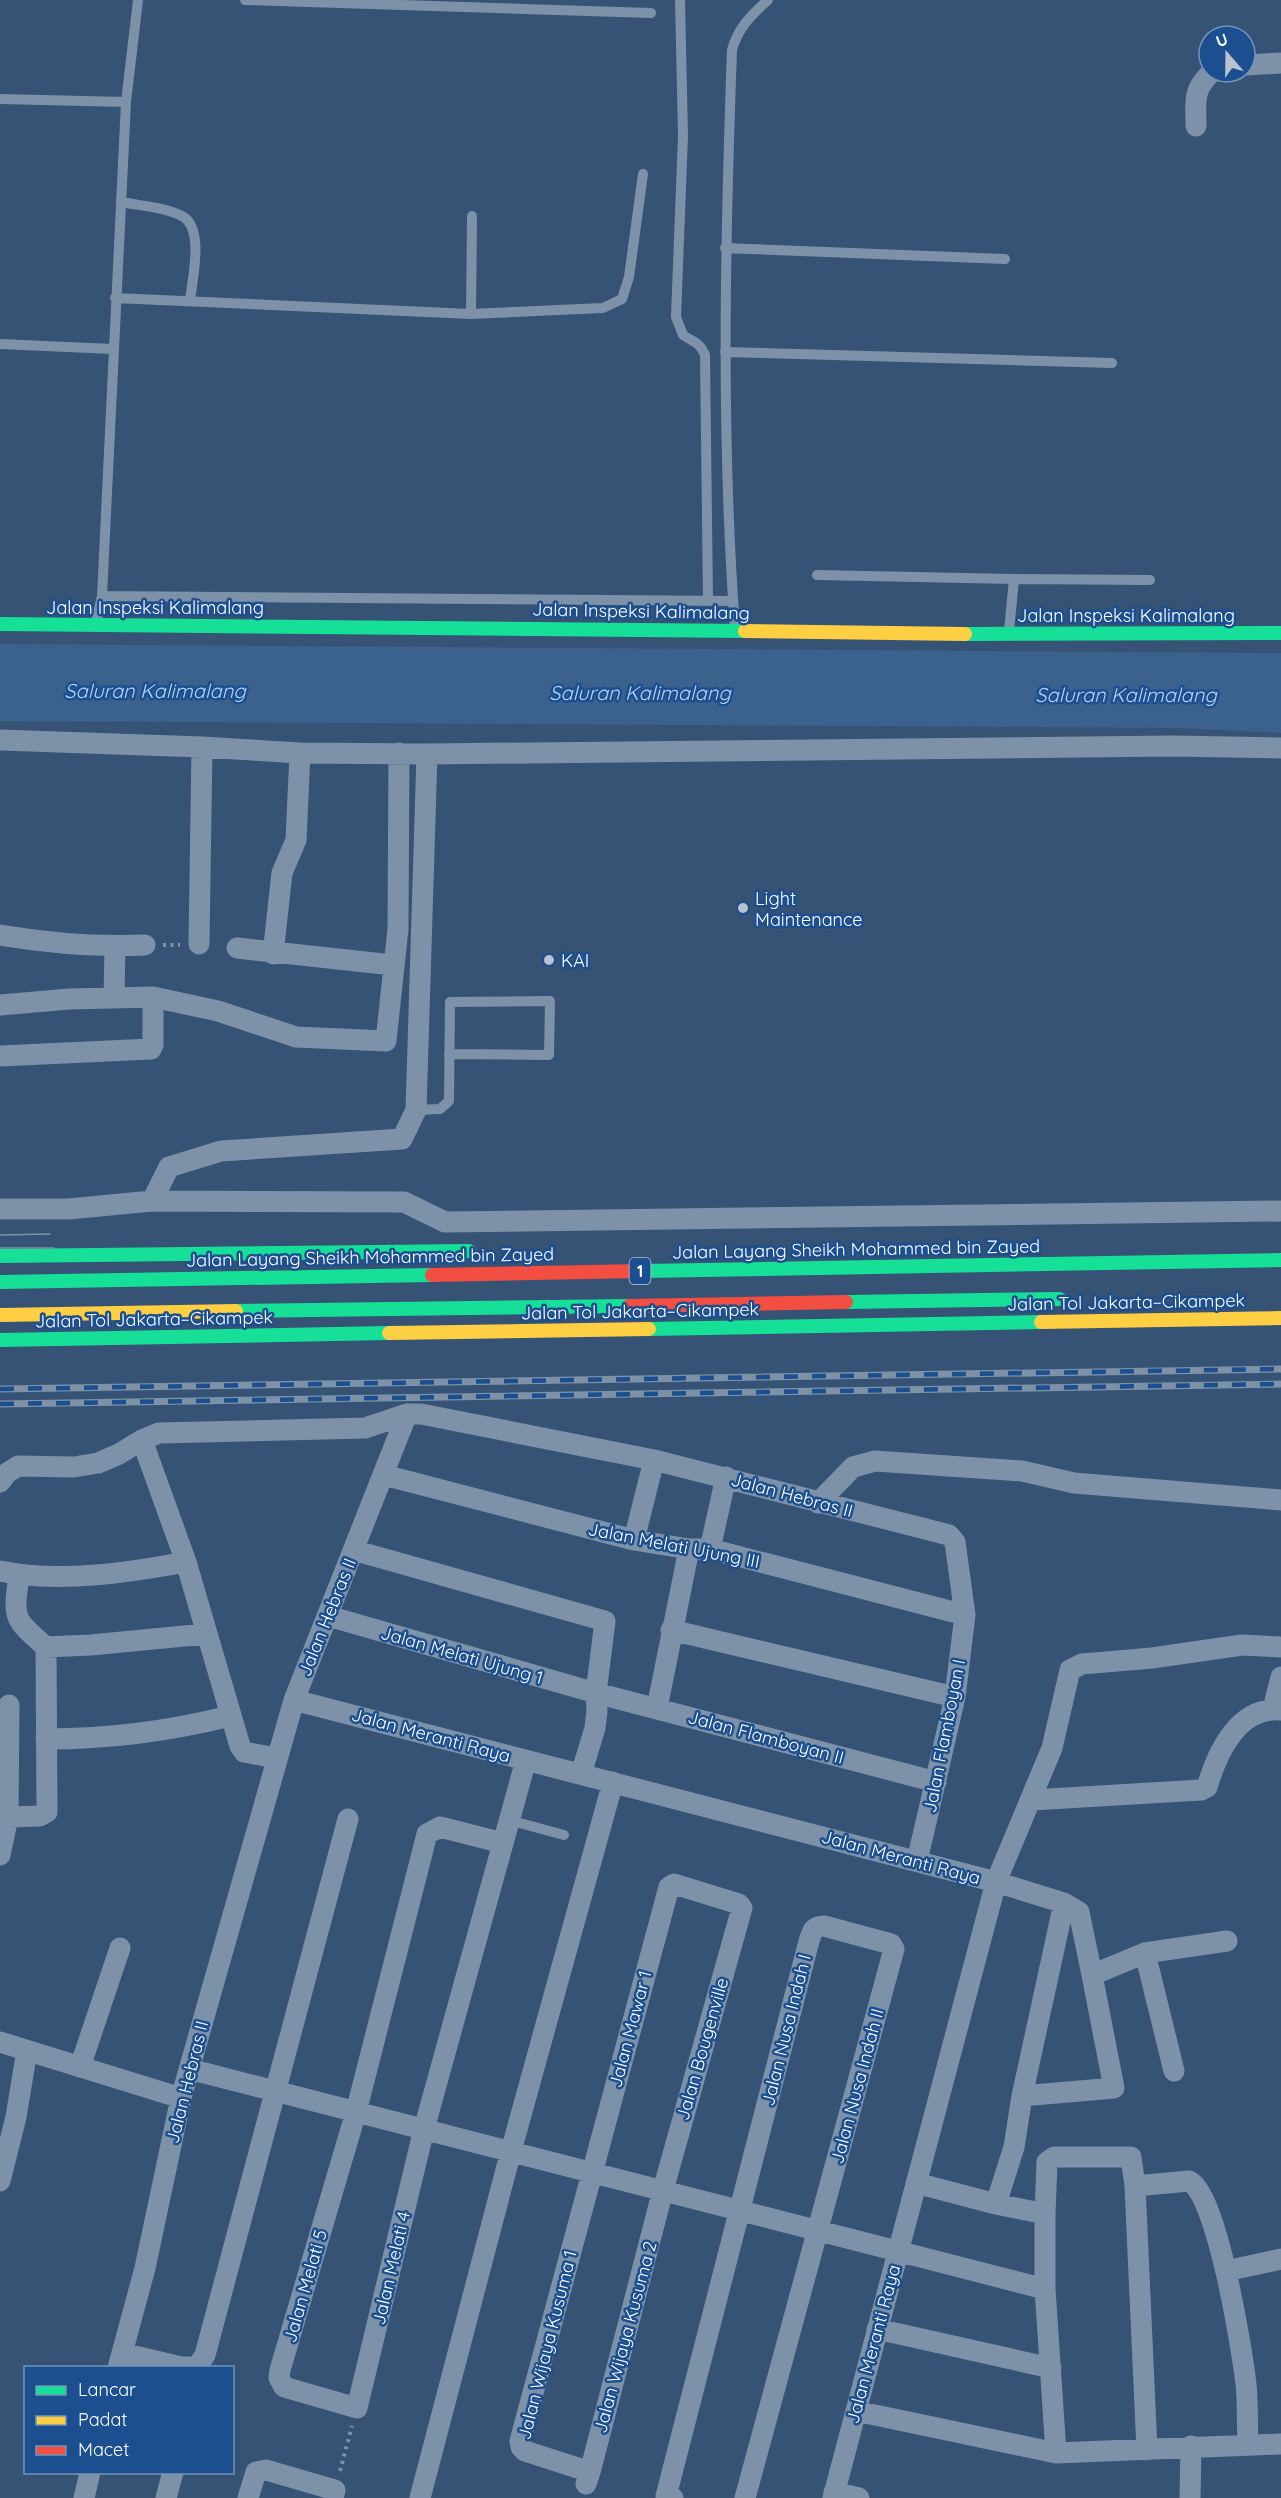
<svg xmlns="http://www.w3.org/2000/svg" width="1281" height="2498" viewBox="0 0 1281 2498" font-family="Quicksand,sans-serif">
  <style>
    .water { fill: #3b618d }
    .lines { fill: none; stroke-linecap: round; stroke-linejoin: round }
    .path { stroke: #7d92a8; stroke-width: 4; stroke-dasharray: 3 4.5; stroke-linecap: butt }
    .lane { stroke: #7d92a8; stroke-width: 10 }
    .street { stroke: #7d92a8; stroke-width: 21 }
    .fast { stroke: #16e098; stroke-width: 14 }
    .slow { stroke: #ffcf43; stroke-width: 14 }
    .jam { stroke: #f24e42; stroke-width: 14 }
    .tram { stroke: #7e92a7; stroke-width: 1.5 }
    .rail-casing { stroke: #7e92a7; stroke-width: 7 }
    .rail { stroke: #1b4f8f; stroke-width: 4.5; stroke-dasharray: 14; stroke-linecap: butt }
    .poi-dot { fill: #b9c2ce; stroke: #1b4f8f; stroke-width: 2 }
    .labels { text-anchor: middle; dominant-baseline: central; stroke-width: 5; stroke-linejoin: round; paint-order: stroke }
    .shield { fill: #1b4f8f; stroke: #bbcadd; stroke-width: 1.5 }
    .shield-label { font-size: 16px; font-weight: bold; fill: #fff }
    .street-label { font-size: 18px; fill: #fff; stroke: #1b4f8f }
    .poi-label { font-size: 18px; fill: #fff; stroke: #1b4f8f; text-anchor: start }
    .water-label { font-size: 20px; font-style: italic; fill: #b5d3f5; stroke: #1b4f8f }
  </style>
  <rect width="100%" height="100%" fill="#365274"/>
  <!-- water -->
  <path class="water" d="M0,644l1281,9v80l-100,-5 -1181,-7z"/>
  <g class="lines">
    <!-- path -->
    <path class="path" d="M163,945h17
      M340,2471l12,-45"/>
    <!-- lane -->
    <path class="lane" d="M245,0l406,13
      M680,0l3,136 -7,181 7,18c10,7 17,7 22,20l3,245
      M0,99l126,3
      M122,202c18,4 43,5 60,14 23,12 10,64 8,85
      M725,248l280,11
      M115,298l356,16 132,-6 19,-9 7,-22 14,-103
      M471,314l1,-98
      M0,344l112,5
      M725,352l387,11
      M817,575l197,4
      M102,596l631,5
      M96,622l6,-26 24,-494 12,-102
      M735,628c-14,-192 -10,-385 -3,-578 6,-22 19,-35 36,-50
      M1009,631l5,-52 136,1
      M416,1110l24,-1 9,-8 1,-99 100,-1 -1,54 -100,-1
      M509,1820l55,15"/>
    <!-- street -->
    <path class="street" d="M1245,65l36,-2
      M1196,126c0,-25 -4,-36 16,-54
      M0,740l202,7 98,6 127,1 745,-8 109,2
      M427,754l-11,356 -14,29 -181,12 -52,16 -17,34 252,1 41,20 836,-11
      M0,935c48,8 96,12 145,10
      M199,944l3,-197
      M237,948l156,17
      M273,954l9,-81 14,-33 4,-87
      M114,998l1,-52
      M0,1005l69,-6 84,-2 65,14 78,26 90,4 12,-112 1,-176
      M0,1056l151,-7 2,-4v-48
      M0,1209h69l83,-8
      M142,1440l44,122 54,184 4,6 32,6
      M384,1475l250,65 55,9h21l255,66
      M0,1482l7,-9 11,-7 56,1 24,-4 21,-9 23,-14 17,-7 206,-5 42,-14h14l233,46 295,75 6,7 10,73 -10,82 -38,164
      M818,1503l35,-36 22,-6 147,10 52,12 207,17
      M634,1540l20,-80
      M710,1549l16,-72
      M353,1550l252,71 -9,72 1,18 -2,17 -14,46
      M0,1571c60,12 126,2 186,-9
      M19,1575c-6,44 -6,43 27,72l45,-2 114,-11
      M328,1616l268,77 340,89
      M671,1630l284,67
      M294,1700l702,182 68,21 15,9 13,63 53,-22 82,-12
      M657,1708l32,-159
      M1273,1709l8,-32
      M46,1739c62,0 124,-8 184,-23
      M1032,1800l169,-10 6,-3c10,-34 31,-81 74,-77
      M8,1817l32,-1 7,-4 -1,-165
      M503,1843l-63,-16 -13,7 -71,278 -76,258 -1,8 5,9 73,21 67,-279 102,-369
      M0,1855l8,-38 1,-112
      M1145,1953l29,118
      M0,2042l181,56
      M80,2067l40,-119
      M189,2069l856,220
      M1022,2096l92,-8 -22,-113
      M0,2181l16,-64 11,-67
      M916,2183l80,21
      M1135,2186l54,-5c28,12 53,169 57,203 2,20 1,40 2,60
      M1045,2214l2,-52 7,-5h77l4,29 12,264
      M1226,2271l55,-12
      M877,2329l174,39
      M122,2353l59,14h16l8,-12 143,-536
      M118,2368l27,-100 36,-170 113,-398 113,-286
      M856,2411l200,42 225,-9
      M1056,2453l-11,-164v-75l-49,-10 18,-57 8,-51 42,-193
      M586,2484l4,-12 73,-282 79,-282 -3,-4 -65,-20 -5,3 -149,554 1,6 4,4 65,21
      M834,2492l25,6
      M84,2498l6,-26
      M166,2498l7,-26
      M248,2498l8,-26 10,-2 69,20 -2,8
      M420,2498l91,-347 102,-369
      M673,2498l-7,-2 143,-555c3,-9 4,-15 15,-15l67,18 3,5 -149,549
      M833,2498l163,-616 56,-134 18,-78 12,-6 70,-6 90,-13 39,2
      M1190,2498l1,-52"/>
    <!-- fast -->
    <path class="fast" d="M0,624l745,7
      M965,634l316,-1
      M0,1256l469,-5
      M642,1271l639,-11
      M0,1282l432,-7
      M846,1302l214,-3
      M236,1311l393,-5
      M649,1329l392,-7
      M0,1340l389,-7"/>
    <!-- slow -->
    <path class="slow" d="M745,631l220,3
      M0,1315l236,-4
      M1041,1322l240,-4
      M389,1333l260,-4"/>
    <!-- jam -->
    <path class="jam" d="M432,1275l210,-4
      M629,1306l217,-4"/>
    <!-- tram -->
    <path class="tram" d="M0,1235l50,-1
      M0,1248h54"/>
    <defs>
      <path id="rail" d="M0,1389l1281,-20
        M0,1404l1281,-20"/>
    </defs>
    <!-- rail casing -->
    <use href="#rail" class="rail-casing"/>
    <!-- rail -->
    <use href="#rail" class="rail"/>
  </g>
  <!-- markers -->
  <g class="poi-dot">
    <circle cx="743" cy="908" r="6"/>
    <circle cx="549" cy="960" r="6"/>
  </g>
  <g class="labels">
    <!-- shield labels -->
    <rect class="shield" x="629.5" y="1258" width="21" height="26" rx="4.5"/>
    <g class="shield-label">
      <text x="640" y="1271">1</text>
    </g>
    <!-- street labels -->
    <g class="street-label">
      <text x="155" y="607">Jalan Inspeksi Kalimalang</text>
      <text transform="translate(641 611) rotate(1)">Jalan Inspeksi Kalimalang</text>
      <text x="1126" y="615">Jalan Inspeksi Kalimalang</text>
      <text transform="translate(856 1249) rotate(-1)">Jalan Layang Sheikh Mohammed bin Zayed</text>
      <text transform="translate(370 1257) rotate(-1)">Jalan Layang Sheikh Mohammed bin Zayed</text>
      <text transform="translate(1126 1302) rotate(-1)">Jalan Tol Jakarta–Cikampek</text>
      <text transform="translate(640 1311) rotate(-1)">Jalan Tol Jakarta–Cikampek</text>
      <text transform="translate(154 1319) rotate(-1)">Jalan Tol Jakarta–Cikampek</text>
      <text transform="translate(792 1495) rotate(15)">Jalan Hebras II</text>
      <text transform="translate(674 1545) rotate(11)">Jalan Melati Ujung III</text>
      <text transform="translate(327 1617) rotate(-68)">Jalan Hebras II</text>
      <text transform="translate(462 1655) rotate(16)">Jalan Melati Ujung 1</text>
      <text transform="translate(431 1735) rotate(15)">Jalan Meranti Raya</text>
      <text transform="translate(944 1736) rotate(-79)">Jalan Flamboyan I</text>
      <text transform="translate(766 1737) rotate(15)">Jalan Flamboyan II</text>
      <text transform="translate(901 1857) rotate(15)">Jalan Meranti Raya</text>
      <text transform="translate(630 2029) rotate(-75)">Jalan Mawar 1</text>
      <text transform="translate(786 2030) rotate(-76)">Jalan Nusa Indah I</text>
      <text transform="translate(702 2049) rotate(-74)">Jalan Bougenville</text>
      <text transform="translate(187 2082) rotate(-76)">Jalan Hebras II</text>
      <text transform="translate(857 2086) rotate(-75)">Jalan Nusa Indah II</text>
      <text transform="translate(391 2268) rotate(-77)">Jalan Melati 4</text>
      <text transform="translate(305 2286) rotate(-74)">Jalan Melati 5</text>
      <text transform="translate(625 2337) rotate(-75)">Jalan Wijaya Kusuma 2</text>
      <text transform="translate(873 2344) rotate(-75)">Jalan Meranti Raya</text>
      <text transform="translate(547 2345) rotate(-76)">Jalan Wijaya Kusuma 1</text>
    </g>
    <!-- poi labels -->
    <g class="poi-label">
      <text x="755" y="898">Light<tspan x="755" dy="21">Maintenance</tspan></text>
      <text x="561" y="960">KAI</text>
    </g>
    <!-- water labels -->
    <g class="water-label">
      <text x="155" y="690">Saluran Kalimalang</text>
      <text x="640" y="692">Saluran Kalimalang</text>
      <text x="1126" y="694">Saluran Kalimalang</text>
    </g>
  </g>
  <!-- legend -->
  <rect x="24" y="2366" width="210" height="108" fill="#1b4f8f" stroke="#7695bc" stroke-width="1.5"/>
  <rect x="36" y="2386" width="30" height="9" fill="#16e098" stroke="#7695bc" stroke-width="1.5"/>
  <text x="78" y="2396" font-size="18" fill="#ffffff">Lancar</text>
  <rect x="36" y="2416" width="30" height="9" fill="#ffcf43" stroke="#7695bc" stroke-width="1.5"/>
  <text x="78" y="2426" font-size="18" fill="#ffffff">Padat</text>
  <rect x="36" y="2446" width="30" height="9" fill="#f24e42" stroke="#7695bc" stroke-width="1.5"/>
  <text x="78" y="2456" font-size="18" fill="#ffffff">Macet</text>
  <!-- north arrow -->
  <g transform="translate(1227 54) rotate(340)"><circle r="28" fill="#1b4f8f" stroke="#7695bc" stroke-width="1.5"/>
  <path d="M0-4.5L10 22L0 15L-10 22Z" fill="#b9c2ce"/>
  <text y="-9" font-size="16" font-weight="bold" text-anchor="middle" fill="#ffffff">U</text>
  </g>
</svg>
